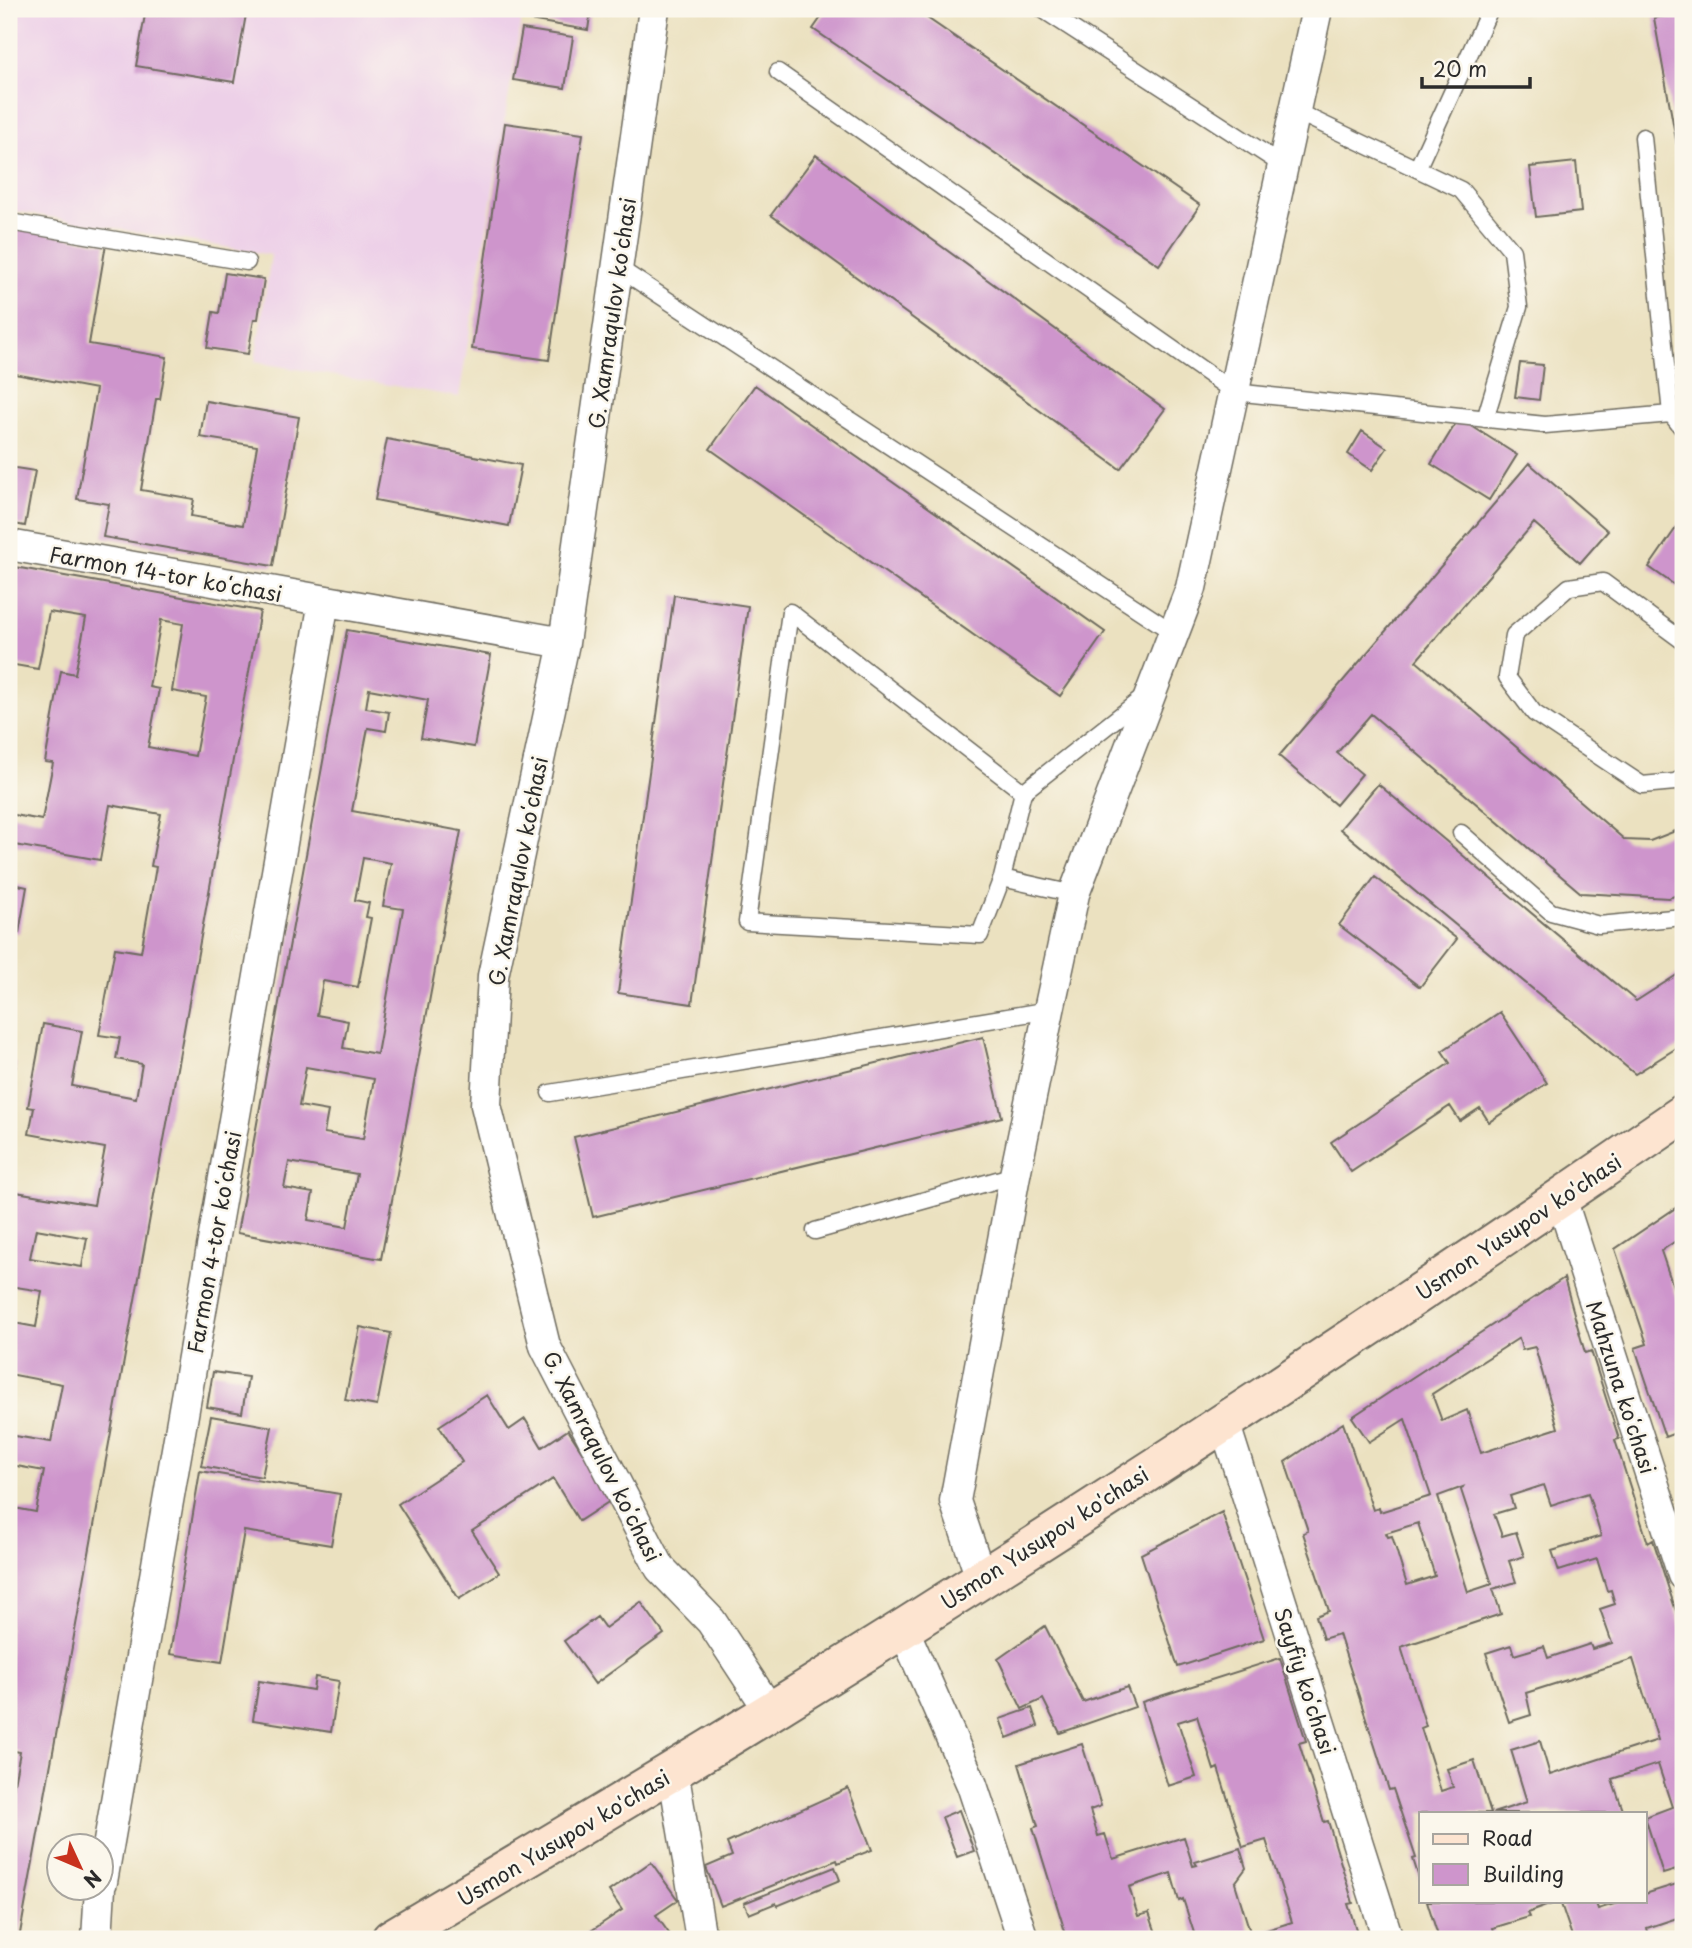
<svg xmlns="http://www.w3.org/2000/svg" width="1692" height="1948" viewBox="0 0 1692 1948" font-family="'Playpen Sans',sans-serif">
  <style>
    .built { fill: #edd0e8 }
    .building { fill: #ce95cc; fill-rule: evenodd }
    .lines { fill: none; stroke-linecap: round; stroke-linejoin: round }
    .service-casing { stroke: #6e6b5f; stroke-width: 19 }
    .minor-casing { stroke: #6e6b5f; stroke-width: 33 }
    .secondary-casing { stroke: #6e6b5f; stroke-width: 42 }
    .service { stroke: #fff; stroke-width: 16 }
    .minor { stroke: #fff; stroke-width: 30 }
    .secondary { stroke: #fde4d0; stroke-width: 38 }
    .labels { text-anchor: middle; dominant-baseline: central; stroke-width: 5; stroke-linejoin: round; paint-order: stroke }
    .street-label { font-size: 21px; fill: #2b2b2b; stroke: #fbf7ec }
  </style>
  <rect width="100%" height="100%" fill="#fbf7ec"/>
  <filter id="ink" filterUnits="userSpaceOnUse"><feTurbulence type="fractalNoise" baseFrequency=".0143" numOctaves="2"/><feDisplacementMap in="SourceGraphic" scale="14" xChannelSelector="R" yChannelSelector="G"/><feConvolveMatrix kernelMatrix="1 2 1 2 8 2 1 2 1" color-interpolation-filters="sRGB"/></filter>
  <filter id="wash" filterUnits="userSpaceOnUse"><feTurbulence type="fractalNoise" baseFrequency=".00686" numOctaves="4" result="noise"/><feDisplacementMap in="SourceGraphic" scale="28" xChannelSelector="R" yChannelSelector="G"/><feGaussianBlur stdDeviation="1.57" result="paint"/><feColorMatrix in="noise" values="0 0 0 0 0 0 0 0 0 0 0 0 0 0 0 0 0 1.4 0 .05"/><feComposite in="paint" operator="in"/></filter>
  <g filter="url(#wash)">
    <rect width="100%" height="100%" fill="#ebe1c0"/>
    <!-- built -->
    <path class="built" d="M9,9h514l-64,388 -204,-35 16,-107 -262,-45z"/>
    <g id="blocks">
      <!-- building -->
      <path class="building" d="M146,9h101l-13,73 -98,-16z
        M531,9h60l-3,21 -59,-10z
        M827,9h87l286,196 -41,60 -346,-236z
        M1683,13v160h-1l-28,-155z
        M522,29l51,8 -8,51 -52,-8z
        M505,123l78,11 -34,226 -77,-11z
        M816,155l349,254 -45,60 -349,-254z
        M1576,162l5,50 -45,5 -6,-50z
        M9,227l97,17 -17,100 78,13 -7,42h-4l-15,91 53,9 -3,17 52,9 14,-79 -57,-9 6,-36 93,16 -26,149 -170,-29 6,-33 -32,-5 19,-110 -87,-16z
        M225,273l39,6 -6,40h-4l-6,35 -41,-6 6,-36 6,1z
        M1520,363l23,2 -4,35 -24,-3z
        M755,385l350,247 -45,64 -350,-247z
        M1459,418l58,37 -28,45 -58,-36z
        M1362,431l25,17 -15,22 -24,-16z
        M387,439l134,26 -12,61 -134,-26z
        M1529,463l79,68 -28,32 -46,-40 -118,138 209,179 25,1 33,-13v65l-14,5 -88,-5 -210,-179 -34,39 25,21 -26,31 -57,-49z
        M9,467l26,4 -10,55 -16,-3z
        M1683,518v73l-34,-24z
        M9,566l251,45 -241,1328h-10v-129l11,-58 -11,-2v-243l27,5 8,-41 -33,-6 -2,7v-37l42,7 11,-58 -53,-10v-52l27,5 6,-36 -33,-5v-87l1,-8 84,14 11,-57 -76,-14 5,-26 -6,-1 15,-83 39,7 -10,55 64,12 6,-34 -26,-5 4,-21 -21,-3 16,-87 26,4 15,-85 -5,-1 10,-52 -51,-9 -10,55 -91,-16v-30l33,6 11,-57 -8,-1 16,-91 14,3 11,-56 -37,-6 -11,57 -29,-5zM161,620l22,4 -11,67 34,6 -11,59 -47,-9 11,-58 -10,-2zM36,1229l51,9 -5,29 -52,-9z
        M674,595l74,11 -56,398 -74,-11z
        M347,630l144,25 -17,92 -53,-9 7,-38 -59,-11 -3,19 23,4 -3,19 -18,-3 -16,83 109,20 -80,428 -144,-26zM363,858l28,5 -8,43 20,3 -26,145 -34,-6 5,-27 -31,-6 6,-34 35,6 13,-69 -5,-1 3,-14 -14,-3zM306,1067l68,12 -11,60 -39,-6 4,-22 -29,-5zM289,1162l68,12 -10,53 -39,-7 5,-27 -29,-5z
        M1378,784l258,217 47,-30v73l-48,30 -295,-245z
        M1375,877l82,62 -37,48 -81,-62z
        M9,883l18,4 -8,46 -10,-2z
        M1500,1012l47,71 -58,39 -9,-14 -20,13 -10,-15 -99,66 -20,-30 119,-79 -8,-12z
        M983,1037l19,80 -409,100 -19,-80z
        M9,1062l7,1 -6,34h-1z
        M1683,1203v33l-22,15 17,50 5,-2v131l-18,7 -30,-89 12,-4 -32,-95z
        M1564,1278l21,75 6,-2 28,88 -4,1 33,103 5,-3 30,93v235l-20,6 -18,-57 27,-10 -14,-43 -46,15 12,34h-131l34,-11 -16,-52 29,-9 10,34 108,-35 -25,-81 -107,34 5,22 -22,7 -23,-69 25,-8 3,10 30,-9 4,12 42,-14 2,5 20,-6 -12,-34 15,-5 -4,-14 -4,1 -10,-32 -38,12 -7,-20 49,-15 -13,-43 -37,12 -7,-20 -34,11 4,12 -20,6 8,22 14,-4 8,24 -15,5 7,21 -23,7 8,25 -100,33 25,79 -5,2 20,63 12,-4 -6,-18 27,-9 17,53h-70l-1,68 -7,-22 3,-1 -23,-69 -4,1 -50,-156 -16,5 -7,-23 13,-5 -26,-78 5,-2 -23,-69 58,-39 30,87 6,-2 1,4 51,-16 -26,-77 -36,23 -17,-25zM1519,1338l3,12 13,-3 23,81 -77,25 -14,-43 -25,11 -10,-27zM1463,1487l-2,3 31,94 -24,8 -30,-96zM1418,1523l17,53 -28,9 -15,-49 -4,1 -2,-4z
        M360,1327l31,6 -14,73 -32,-6z
        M213,1372l35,5 -6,36 -35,-6z
        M487,1395l22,35 16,-11 17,28 26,-17 45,69 -34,22 -26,-42 -81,52 27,42 -40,26 -61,-95 64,-42 -23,-36z
        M211,1416l61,11 -10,50 -61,-11z
        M200,1471l140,23 -9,51 -87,-14 -22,131 -52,-8z
        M1222,1512l42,127 -86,28 -37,-113z
        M641,1602l23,32 -69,50 -31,-43 33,-24 8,11z
        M1045,1626l38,76 44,-15 8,20 -75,26 -17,-34 -21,10 -24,-50z
        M1280,1658l26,83 -7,2 25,79 4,-1 25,82 -5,1 11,35h-163l-13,-40 -4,2 -8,-28 -42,14 9,29 11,-3 9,26h-68l-3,-7 -20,6 -34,-110 5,-2 -19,-62 63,-20 19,62 -11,4 8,26 7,-2 8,25 71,-22 9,29 4,-1 -2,-3 45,-14 6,20 -11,15 16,52 41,-13 -26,-82 -23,7 -25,-79 -4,2 -17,-54 -19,6 18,55 -28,9 -26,-84z
        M315,1677l24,4 -8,51 -78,-12 6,-39 54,9z
        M1032,1708l6,18 -31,12 -7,-19z
        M848,1788l24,62 -34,13 -1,-3 -116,46 -15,-39 26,-11 -5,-13z
        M959,1810l15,41 -17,6 -15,-40z
        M651,1862l27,38 -22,15 17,24h-94l43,-29 -13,-19z
        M835,1867l5,13 -63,26 -1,-3 -27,11 -5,-11z
        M1683,1882v43l-3,-8 -33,11 3,11h-77l-13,-38 -33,12 2,4 -36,11 3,11h-57l-12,-38h168l3,8 26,-8h21v-7z"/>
    </g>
  </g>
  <g filter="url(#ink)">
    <use href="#blocks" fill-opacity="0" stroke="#6e6b5f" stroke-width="2"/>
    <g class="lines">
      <defs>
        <path id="service" d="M1042,9l242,157
          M778,72l456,320 311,33 126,-11
          M1295,111l166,79 51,61 7,56 -34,112
          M1643,137l28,277 12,15
          M1417,169l73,-160
          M9,222l238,40
          M617,267l557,366
          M1683,641l-80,-59 -34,5 -55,48 -7,42 27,36 108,72 33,-3 8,-4
          M1023,792l122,-96
          M1461,833l90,79 48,13 84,-8
          M1002,878l21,-86 -233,-180 -43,310 233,13 22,-57 72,16
          M550,1093l499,-83
          M815,1231l200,-56"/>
        <path id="minor" d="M654,9l-90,634 -71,333 -7,129 59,241 115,222 51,53 59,90
          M9,545l555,98
          M1561,1198l122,377
          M1224,1422l164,517
          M981,1578l-26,-77 60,-326 34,-165 25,-116 117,-306 126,-579
          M903,1628l69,157 51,154
          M673,1770l28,169
          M102,1882l222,-1281
          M97,1939l3,-51"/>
        <path id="secondary" d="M391,1939c126,-75 252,-149 377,-226 310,-192 615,-392 915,-599"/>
      </defs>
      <!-- service casing -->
      <use href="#service" class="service-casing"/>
      <!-- minor casing -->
      <use href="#minor" class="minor-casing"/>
      <!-- secondary casing -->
      <use href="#secondary" class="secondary-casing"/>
      <!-- service -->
      <use href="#service" class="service"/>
      <!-- minor -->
      <use href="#minor" class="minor"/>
      <!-- secondary -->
      <use href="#secondary" class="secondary"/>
    </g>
  </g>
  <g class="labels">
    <!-- street labels -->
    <g class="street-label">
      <text transform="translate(611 313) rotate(-82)">G. Xamraqulov koʻchasi</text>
      <text transform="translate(166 573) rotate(10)">Farmon 14-tor koʻchasi</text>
      <text transform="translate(517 871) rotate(-79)">G. Xamraqulov koʻchasi</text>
      <text transform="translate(1518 1226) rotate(-34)">Usmon Yusupov ko'chasi</text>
      <text transform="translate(213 1242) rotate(-80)">Farmon 4-tor koʻchasi</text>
      <text transform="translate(1622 1387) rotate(72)">Mahzuna koʻchasi</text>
      <text transform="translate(603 1456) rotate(63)">G. Xamraqulov koʻchasi</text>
      <text transform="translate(1044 1537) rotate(-33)">Usmon Yusupov ko'chasi</text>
      <text transform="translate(1306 1681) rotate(72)">Sayfiy koʻchasi</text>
      <text transform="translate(563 1837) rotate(-31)">Usmon Yusupov ko'chasi</text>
    </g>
  </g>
  <!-- margin -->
  <rect width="1692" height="1948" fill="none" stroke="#fbf7ec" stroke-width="35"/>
  <!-- legend -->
  <rect x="1419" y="1812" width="228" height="91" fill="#fbf7ec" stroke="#a8a59f" stroke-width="2"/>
  <rect x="1433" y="1834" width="35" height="10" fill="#fde4d0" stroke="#a8a59f" stroke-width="2"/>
  <text x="1482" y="1846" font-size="21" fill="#2b2b2b">Road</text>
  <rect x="1433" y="1864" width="35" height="21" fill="#ce95cc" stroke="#a8a59f" stroke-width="2"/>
  <text x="1482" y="1882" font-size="21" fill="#2b2b2b">Building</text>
  <!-- north arrow -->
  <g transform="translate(80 1867) rotate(134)"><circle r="33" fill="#fbf7ec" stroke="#a8a59f" stroke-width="2"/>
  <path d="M0-5L12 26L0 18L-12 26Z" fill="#c8321e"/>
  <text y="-10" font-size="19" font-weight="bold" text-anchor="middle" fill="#2b2b2b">N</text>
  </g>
  <!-- scale -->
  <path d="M1422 77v10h108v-10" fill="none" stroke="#2b2b2b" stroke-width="3.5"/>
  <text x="1433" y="77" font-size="21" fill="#2b2b2b" stroke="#fbf7ec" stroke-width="5" paint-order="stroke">20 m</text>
</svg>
